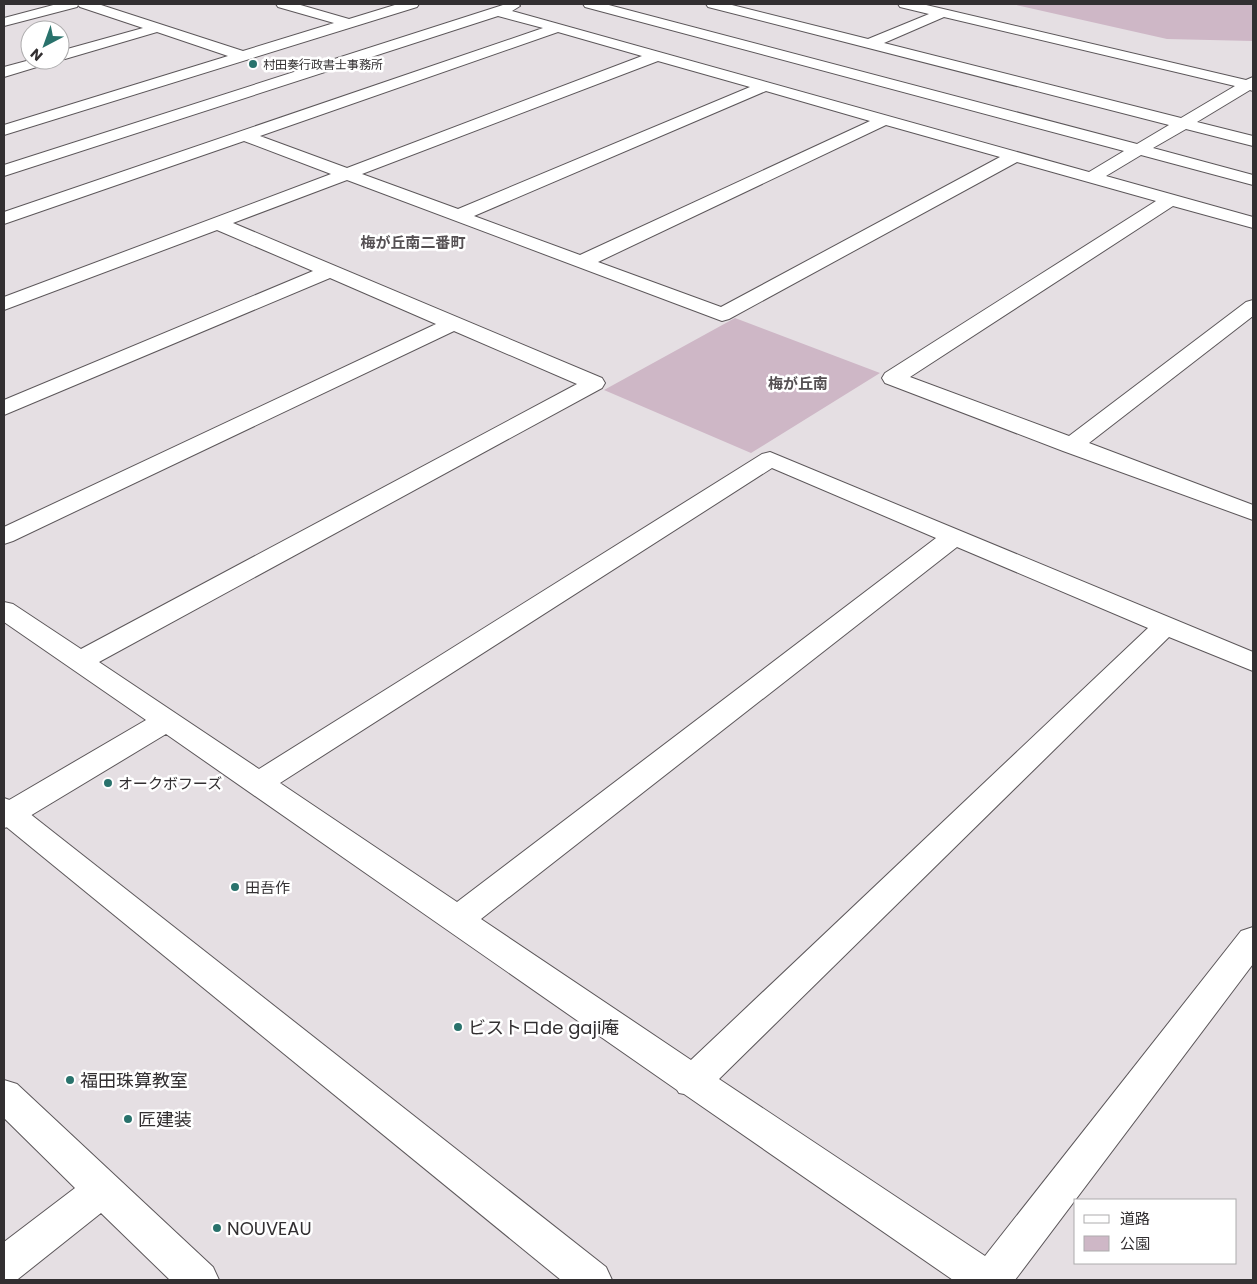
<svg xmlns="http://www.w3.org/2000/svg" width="1257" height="1284" viewBox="0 0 1257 1284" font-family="Poppins,'Noto Sans JP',sans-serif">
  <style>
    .green { fill: #ceb7c6 }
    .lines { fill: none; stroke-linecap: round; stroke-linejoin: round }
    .minor-casing { stroke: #5c575a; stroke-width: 2 }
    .tertiary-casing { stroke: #5c575a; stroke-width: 2 }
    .minor { fill: #fff; fill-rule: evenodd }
    .tertiary { fill: #fff; fill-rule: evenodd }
    .poi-dot { fill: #29726c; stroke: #fff; stroke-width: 2 }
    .labels { text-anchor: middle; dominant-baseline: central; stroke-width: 5; stroke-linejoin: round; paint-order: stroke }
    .far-poi-label { font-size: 12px; fill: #322f31; stroke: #fff; text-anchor: start }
    .far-quarter-label { font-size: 15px; font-weight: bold; fill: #555053; stroke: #fff }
    .poi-label { font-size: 15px; fill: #322f31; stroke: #fff; text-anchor: start }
    .near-poi-label { font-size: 18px; fill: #322f31; stroke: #fff; text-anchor: start }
  </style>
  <rect width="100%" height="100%" fill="#e5dfe3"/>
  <!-- green -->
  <path class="green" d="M1012,4h241v37l-86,-2z
    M735,318l145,55 -129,80 -147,-63z"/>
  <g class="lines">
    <defs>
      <path id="minor" d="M57,4h41l145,47 91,-28 -56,-16 -2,-3h21l52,15 49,-15h21l-2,3 -413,128v-10l224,-69 -71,-24 -92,27 -7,1h2v-9l83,-23 -63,-21 -2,-2 -1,2 -73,19v-8z
        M506,4h12l2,2 -8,5 577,161 35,-21 -539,-144 -2,-3h22l532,140 32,-19 -461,-118 -2,-3h22l140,35 61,-25 -29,-7 -2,-3h24l324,76 7,-3v14l-3,-1 -53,32 56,14v10l-67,-17 -33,19 100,27v10l-112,-30 -35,21 147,41v11l-80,-22 -263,171 159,59 177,-134 7,-2v16l-164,127 164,62v15l-190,-69 -178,-68 -3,-5 3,-5 271,-172 -139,-39 -288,157 -7,2 -375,-141 -114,43 369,155 3,5 -3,5 -503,274 160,107 503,-315 8,-2 483,200v19l-84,-34 -450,442 266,177 256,-325 12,-4v37l-238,316h-62l-269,-186 -5,-1 -2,-3 -511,-356 -151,91 -11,3v-25l142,-83 -142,-98v-20l9,2 68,45 496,-265 -123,-53 -441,210 -9,3v-17l432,-203 -106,-46 -326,137v-15l309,-129 -96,-41 -213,80v-13l327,-123 -87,-33 -240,83v-12l539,-184 -45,-12 -494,160v-11zM944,17l291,69 -54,32 -297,-75zM558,32l84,24 -295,112 -87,-32zM658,61l92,26 -292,122 -96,-35zM766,91l104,30 -290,134 -106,-39zM886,125l114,32 -279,150 -123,-45zM772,468l164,70 -479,364 -177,-119zM957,547l191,81 -457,432 -210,-141z
        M30,60h22l-2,3 -46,14v-10z
        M4,1080l13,4 196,183 6,13h-49l-69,-67 -83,66 -14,1v-38l71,-54 -71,-70z"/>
      <path id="tertiary" d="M4,798l11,4 591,465 6,13h-51l-557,-455z"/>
    </defs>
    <!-- minor casing -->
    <use href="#minor" class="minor-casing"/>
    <!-- tertiary casing -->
    <use href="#tertiary" class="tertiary-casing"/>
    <!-- minor -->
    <use href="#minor" class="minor"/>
    <!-- tertiary -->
    <use href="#tertiary" class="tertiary"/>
  </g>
  <!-- markers -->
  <g class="poi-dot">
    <circle cx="253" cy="64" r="5"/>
    <circle cx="108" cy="783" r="5"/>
    <circle cx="235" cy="887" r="5"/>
    <circle cx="458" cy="1027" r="5"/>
    <circle cx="70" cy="1080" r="5"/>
    <circle cx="128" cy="1119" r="5"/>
    <circle cx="217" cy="1228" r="5"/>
  </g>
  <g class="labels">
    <!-- far-poi labels -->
    <g class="far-poi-label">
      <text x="263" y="64">村田奏行政書士事務所</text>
    </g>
    <!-- far-quarter labels -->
    <g class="far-quarter-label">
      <text x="413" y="242">梅が丘南二番町</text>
      <text x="798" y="383">梅が丘南</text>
    </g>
    <!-- poi labels -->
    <g class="poi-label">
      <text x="118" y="783">オークボフーズ</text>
      <text x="245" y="887">田吾作</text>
    </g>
    <!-- near-poi labels -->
    <g class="near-poi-label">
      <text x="468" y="1027">ビストロde gaji庵</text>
      <text x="80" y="1080">福田珠算教室</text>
      <text x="138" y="1119">匠建装</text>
      <text x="227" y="1228">NOUVEAU</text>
    </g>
  </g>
  <!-- border -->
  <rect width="1257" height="1284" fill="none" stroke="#322f31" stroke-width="10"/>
  <!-- legend -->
  <rect x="1074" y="1199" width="162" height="65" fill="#ffffff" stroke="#adacad"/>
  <rect x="1084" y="1215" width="25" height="8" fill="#ffffff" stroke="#adacad"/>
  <text x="1120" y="1224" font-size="15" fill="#322f31">道路</text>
  <rect x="1084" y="1236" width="25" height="15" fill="#ceb7c6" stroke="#adacad"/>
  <text x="1120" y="1249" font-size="15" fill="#322f31">公園</text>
  <!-- north arrow -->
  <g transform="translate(45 45) rotate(221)"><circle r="24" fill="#ffffff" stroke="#adacad"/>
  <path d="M0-4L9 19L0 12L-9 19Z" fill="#29726c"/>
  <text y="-8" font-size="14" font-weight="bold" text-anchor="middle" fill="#322f31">N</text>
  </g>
</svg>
